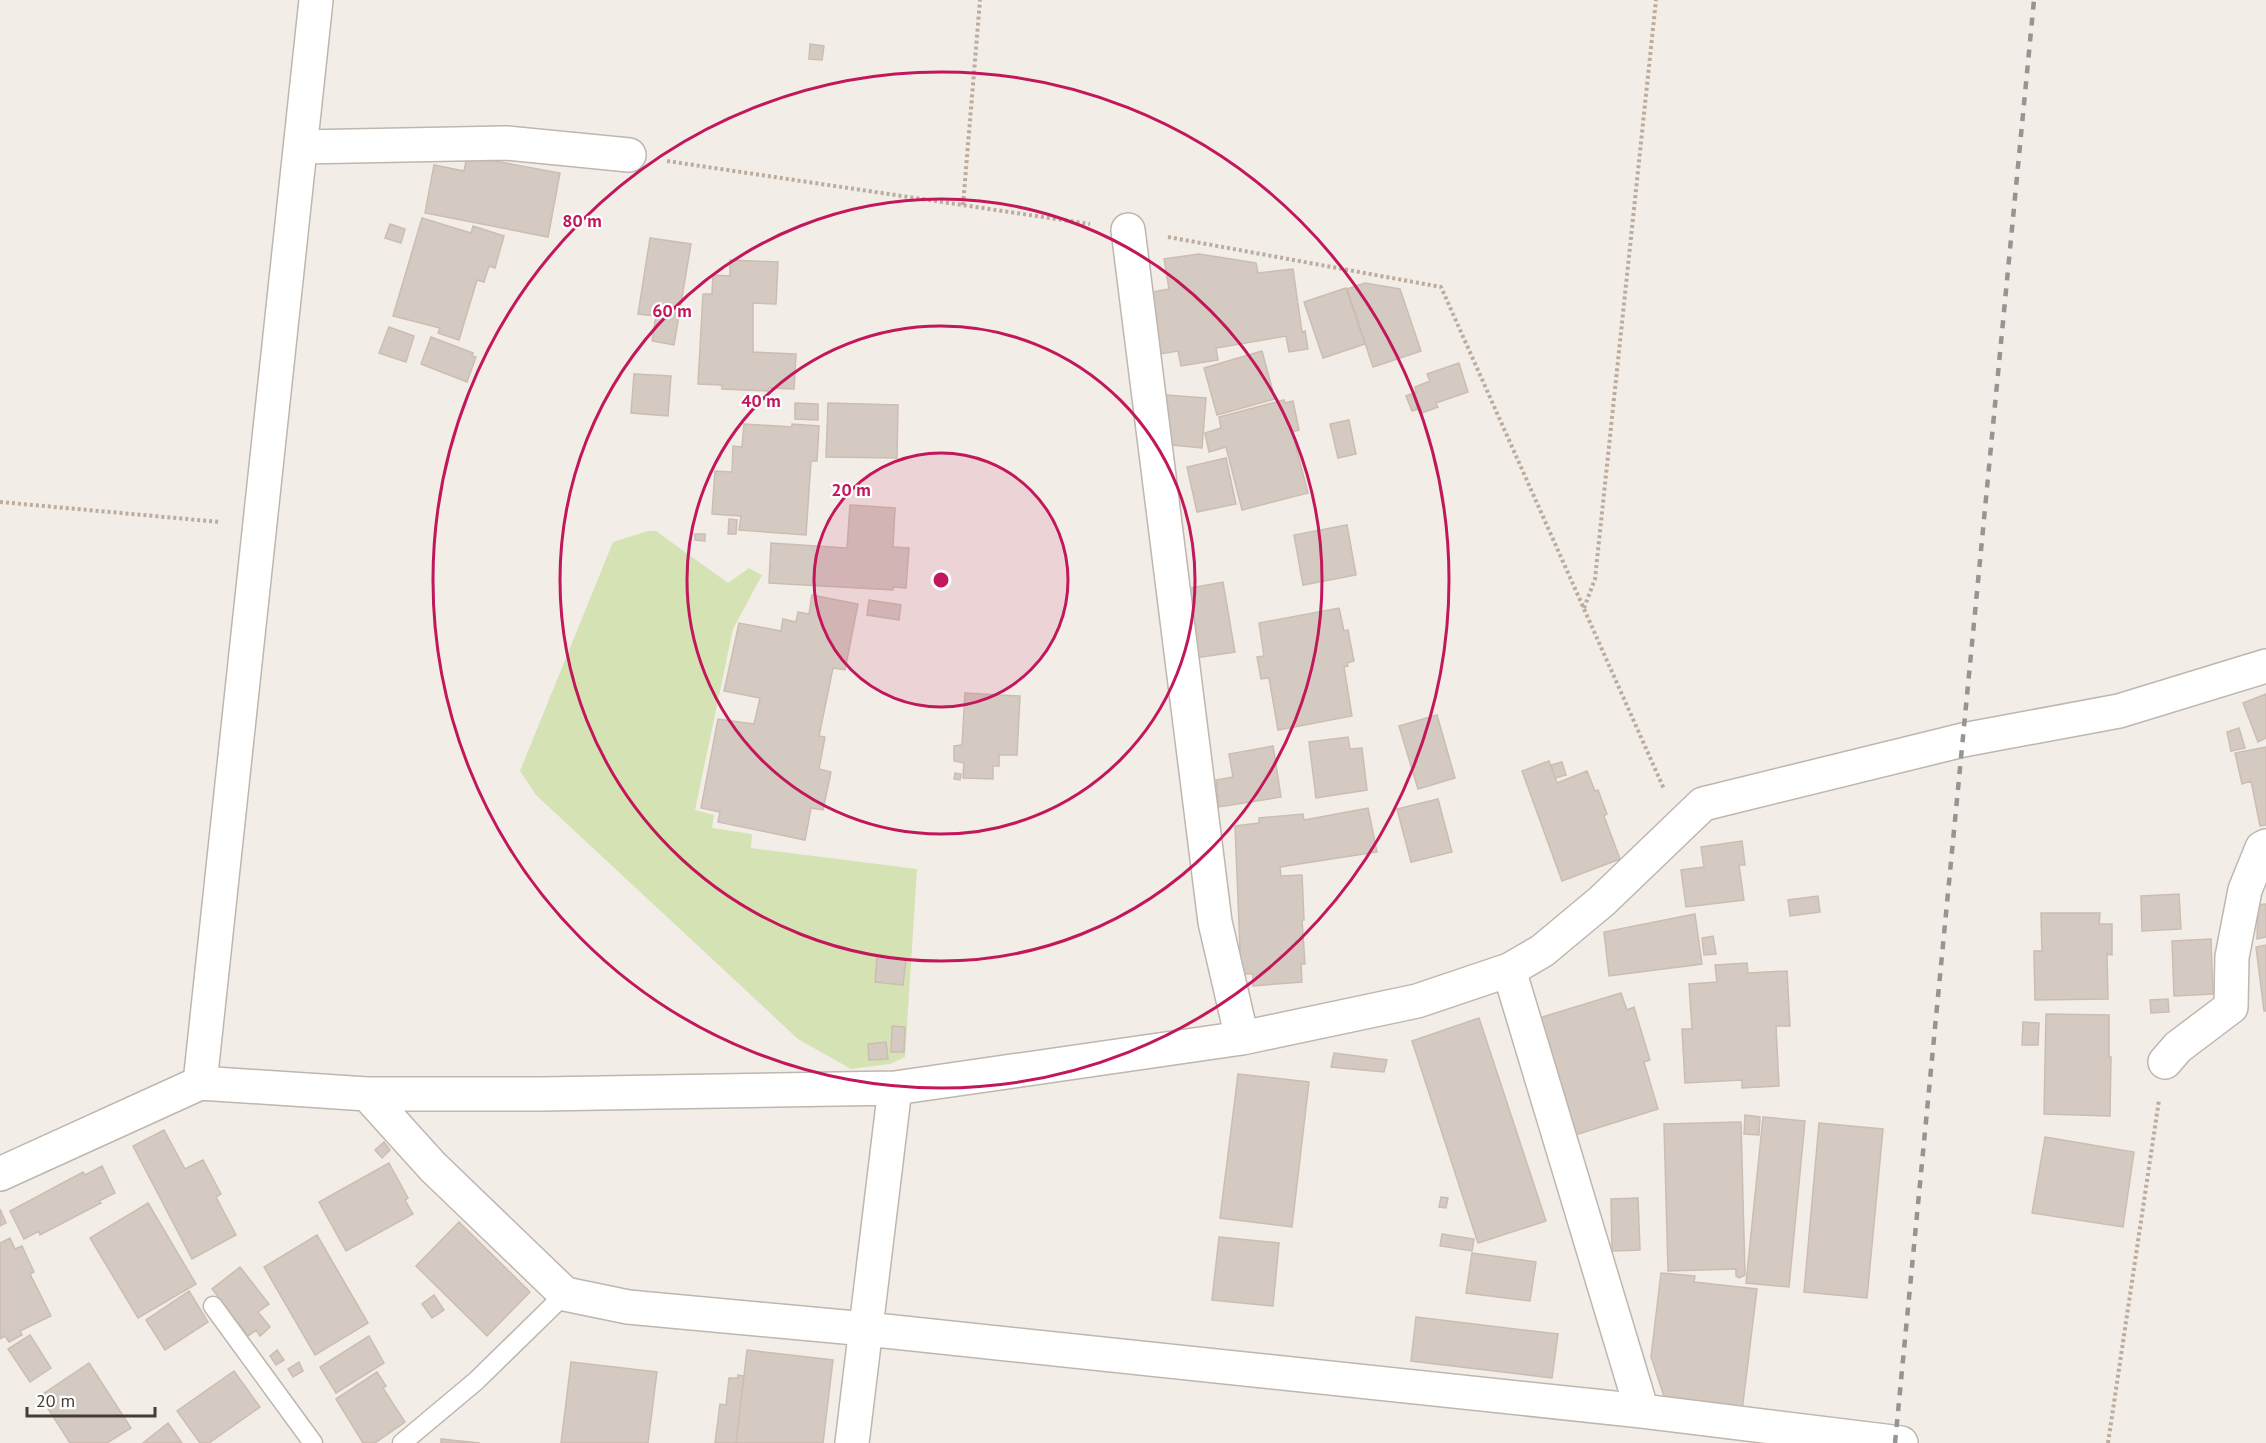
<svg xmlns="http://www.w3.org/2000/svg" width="2266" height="1443" viewBox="0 0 2266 1443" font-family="'PT Sans',sans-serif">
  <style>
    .green { fill: #d5e2b4 }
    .building { fill: #d5cac1; stroke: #ccbdb2; stroke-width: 1.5 }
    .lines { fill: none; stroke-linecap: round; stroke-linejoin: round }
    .service-casing { stroke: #bfb6ae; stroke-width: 21 }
    .minor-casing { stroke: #bfb6ae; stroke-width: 36 }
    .tertiary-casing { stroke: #bfb6ae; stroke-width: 36 }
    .path { stroke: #bcac9d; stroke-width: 4; stroke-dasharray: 3 3; stroke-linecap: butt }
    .service { stroke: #fff; stroke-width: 18 }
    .minor { stroke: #fff; stroke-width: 33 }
    .tertiary { stroke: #fff; stroke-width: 33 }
    .rail { stroke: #959595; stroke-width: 4.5; stroke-dasharray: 8 8; stroke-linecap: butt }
    .ring { fill: none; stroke: #c2185b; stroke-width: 3 }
    .centre { fill: #c2185b; stroke: #fff; stroke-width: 3 }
    .ring-label { font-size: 18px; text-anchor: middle; font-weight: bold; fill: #c2185b; stroke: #fff; stroke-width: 4.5; stroke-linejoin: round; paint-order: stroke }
  </style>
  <rect width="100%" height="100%" fill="#f2ede7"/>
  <!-- green -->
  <path class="green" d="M648,531h8l72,52 21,-15 13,7 -29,54 -38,181 19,5 -2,13 40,6 -1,14 166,21 -12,188 -15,7 -39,5 -53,-30 -262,-244 -16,-24 93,-229z"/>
  <!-- building -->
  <path class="building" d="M810,44l14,2 -2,14 -13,-1z
    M467,156l93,17 -12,64 -123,-24 9,-48 30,6z
    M422,218l49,15 2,-7 31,10 -9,32 -6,-2 -5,16 -7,-2 -18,60 -21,-7 2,-5 -47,-12z
    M390,224l15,5 -4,14 -16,-5z
    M650,238l41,6 -17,101 -22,-4 4,-25 -18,-2z
    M1199,254l57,9 2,10 35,-4 9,63 3,-1 3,18 -19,3 -3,-16 -70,12 2,12 -37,6 -3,-15 -17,3 -9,-62 17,-3 -5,-30z
    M730,260l48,2 -2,42 -23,-1v49l43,2 -2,35 -25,-1 -1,3 -46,-2v-4l-24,-1 5,-90h9l1,-19 17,1z
    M1365,283l35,6 21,62 -48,16 -26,-78z
    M1346,288l19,56 -42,14 -19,-56z
    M389,327l25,9 -8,26 -27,-9z
    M431,337l42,16 -1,3 4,1 -9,25 -46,-18z
    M1262,351l13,48 -58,16 -13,-47z
    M1459,363l9,29 -32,11 2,4 -16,6 -1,-5 -9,3 -6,-15 10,-4 -1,-5 15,-6 -3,-7z
    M634,374l37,2 -3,40 -37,-3z
    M1166,395l40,3 -4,50 -40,-4z
    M1284,400l1,3 8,-2 6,29 -7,2 16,61 -66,17 -16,-63 -17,5 -4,-19 16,-5 -2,-11z
    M795,403l23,1v16l-23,-1z
    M828,403l70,2 -1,53 -71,-1z
    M1349,420l7,34 -18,4 -8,-34z
    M744,424l48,3v-3l27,2 -2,35h-6l-5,74 -67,-5 2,-14 -29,-2 3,-43 17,1 1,-26 9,1z
    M1226,458l10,46 -39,8 -10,-45z
    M850,505l45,3 -2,39 16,1 -3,40 -13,-1v3l-124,-7 2,-40 76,5z
    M729,519l8,1 -1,14h-8z
    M1347,525l9,50 -53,10 -9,-50z
    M695,534h10v7l-10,-1z
    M1223,582l12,70 -40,6 -11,-69z
    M812,595l46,9 -13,66 -12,-2 -14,68 6,1 -6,32 12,3 -8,38 -12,-2 -6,32 -87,-18 2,-10 -19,-4 17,-89 36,5 6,-26 -36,-7 15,-68 42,8 2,-12 13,3 2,-10 11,2z
    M869,600l32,5 -2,15 -32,-5z
    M1339,608l5,23 4,-1 6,31 -7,2 1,3 -4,1 8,49 -74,14 -9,-52 -8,1 -4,-22 7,-1 -5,-33z
    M965,693l55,3 -3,59h-18v11h-6v13l-30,-1 1,-15 -10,-2v-15l8,-1z
    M2266,694v44l-8,4 -15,-39z
    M1437,715l18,63 -37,11 -19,-63z
    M2239,728l6,20 -14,3 -4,-19z
    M1348,737l2,12 12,-1 5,42 -51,8 -7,-56z
    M1273,746l8,51 -62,10 -3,-27 17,-3 -4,-23z
    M2266,747v78l-6,1 -9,-45 -9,3 -7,-31z
    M1549,761l8,22 30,-12 8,20 3,-1 9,24 -3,2 16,43 -58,22 -40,-110z
    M1562,762l4,13 -11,3 -4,-13z
    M955,773l6,1 -1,6 -6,-1z
    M1438,799l14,53 -41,10 -14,-53z
    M1368,808l9,44 -97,15 1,9 21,-1 2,45h-2l3,44h-4l1,18 -49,4v-12h-12l-6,-148 24,-3v-5l44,-4 1,6z
    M1742,841l3,24h-6l5,35 -58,7 -5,-37 23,-3 -3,-20z
    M2179,894l2,35 -39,2 -1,-35z
    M1818,896l2,16 -30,4 -2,-16z
    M2266,904v33l-9,2 1,-34z
    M2041,913h59l-1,11h13v31l-5,-1 1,45 -73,1 -1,-49h8z
    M1695,914l7,50 -93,12 -5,-44z
    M1713,936l3,18 -12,1 -2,-17z
    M2211,939l2,55 -39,2 -2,-55z
    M2266,945v66h-2l-8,-64z
    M877,956l29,3 -3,26 -28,-3z
    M1747,963l1,10 39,-2 3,55h-14l3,60 -37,2v-8l-57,3 -3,-54h10l-3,-45 28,-2 -2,-17z
    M1621,993l6,17 7,-3 16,53 -6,2 14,47 -83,26 -36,-117z
    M2168,999l1,13 -18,1 -1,-13z
    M2046,1014l63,1v42h2l-1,59 -66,-2z
    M1479,1018l67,203 -68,22 -66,-202z
    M2023,1022l16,1 -1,22h-16z
    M892,1026l13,1 -1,25h-13z
    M886,1042l2,17 -19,1 -1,-16z
    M1334,1053l53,7 -3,12 -53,-5z
    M1238,1074l71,8 -17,145 -72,-9z
    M1745,1115l15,2 -1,18 -15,-1z
    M1763,1117l42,4 -16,166 -43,-4z
    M1741,1122l4,153 -6,3 -3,-2v-7l-68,2 -4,-147z
    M1819,1123l64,6 -16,169 -63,-6z
    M164,1130l21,39 18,-9 18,34 -5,3 20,38 -44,24 -59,-113z
    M2045,1137l89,15 -11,75 -91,-14z
    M384,1142l6,8 -8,8 -7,-8z
    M389,1163l19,35 -3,2 8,14 -67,37 -27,-49z
    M102,1166l13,27 -16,8 2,2 -61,32 -1,-4 -15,8 -14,-28 73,-39 2,3z
    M1441,1197l7,1 -2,10 -7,-1z
    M1638,1198l2,52 -28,1 -1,-52z
    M148,1203l48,81 -58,34 -48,-80z
    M0,1209l6,14 -6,3z
    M459,1222l71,70 -43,44 -71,-70z
    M1442,1234l32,5 -2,12 -32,-5z
    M317,1235l51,88 -53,32 -51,-88z
    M1219,1237l60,6 -6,63 -61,-6z
    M10,1238l5,11 7,-3 12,26 -4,2 21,42 -31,15 2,4 -13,7 -4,-6 -5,3v-96z
    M1472,1253l64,9 -6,39 -64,-8z
    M240,1267l29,37 -11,8 12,15 -10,9 -4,-6 -8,6 -36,-47z
    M1661,1273l34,3 -1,6 63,7 -15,122 -77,-12 -14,-42z
    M189,1291l19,31 -43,28 -19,-30z
    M434,1295l10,15 -12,8 -10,-14z
    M1416,1317l142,17 -6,44 -141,-17z
    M30,1335l21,33 -21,14 -22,-33z
    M369,1336l15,27 -48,30 -16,-26z
    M277,1350l7,10 -8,5 -6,-9z
    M747,1350l86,10 -10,83h-87z
    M299,1362l4,9 -10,6 -5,-8z
    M571,1362l86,10 -9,71h-87z
    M89,1363l42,65 -24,15h-37l-30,-47z
    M234,1371l26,36 -51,36h-9l-23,-32z
    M377,1372l9,14 -3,2 22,34 -30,21h-12l-27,-44z
    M738,1375l6,1 -8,67h-21l5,-39 6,1 3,-27h9z
    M168,1423l14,20h-39z
    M441,1439l39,4h-39z"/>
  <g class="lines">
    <defs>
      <path id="service" d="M213,1306l100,137
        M402,1443l74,-62 89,-87"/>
      <path id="minor" d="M301,147l205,-4 123,12
        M1128,230l87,692 27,116
        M1509,970l133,441
        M2165,1062l13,-15 53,-40 1,-50 13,-67 17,-42 4,-2
        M367,1094l66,73 132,127 63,13 238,22 776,82 259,32
        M0,1174l200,-91 167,11h175l353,-6 347,-50 175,-37 92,-31 33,-19 60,-50 101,-97 260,-64 156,-29 147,-45
        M852,1443l43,-355"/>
      <path id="tertiary" d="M200,1083l116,-1083"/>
    </defs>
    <!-- service casing -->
    <use href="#service" class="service-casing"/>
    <!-- minor casing -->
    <use href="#minor" class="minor-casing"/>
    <!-- tertiary casing -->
    <use href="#tertiary" class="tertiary-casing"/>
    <!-- path -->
    <path class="path" d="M667,161l423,63
      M963,205l17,-205
      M1168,237l273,50 223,502
      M0,502l220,20
      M1584,608l11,-29 61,-579
      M2108,1443l51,-343"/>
    <!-- service -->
    <use href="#service" class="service"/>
    <!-- minor -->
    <use href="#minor" class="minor"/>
    <!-- tertiary -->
    <use href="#tertiary" class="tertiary"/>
    <!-- rail -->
    <path class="rail" d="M1895,1443l139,-1443"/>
  </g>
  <!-- distance rings -->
  <circle cx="941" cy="580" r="127" fill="#c2185b" fill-opacity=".12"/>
  <g class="ring">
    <circle cx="941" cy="580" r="127"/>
    <circle cx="941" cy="580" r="254"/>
    <circle cx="941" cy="580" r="381"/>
    <circle cx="941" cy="580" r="508"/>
  </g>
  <circle cx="941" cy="580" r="9" class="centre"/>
  <g class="ring-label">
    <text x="582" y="227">80 m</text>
    <text x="672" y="317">60 m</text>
    <text x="761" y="407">40 m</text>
    <text x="851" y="496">20 m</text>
  </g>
  <!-- scale -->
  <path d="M27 1407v9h128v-9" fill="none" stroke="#443c37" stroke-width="3"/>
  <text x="36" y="1407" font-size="18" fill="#443c37" stroke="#ffffff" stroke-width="4.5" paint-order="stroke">20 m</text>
</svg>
